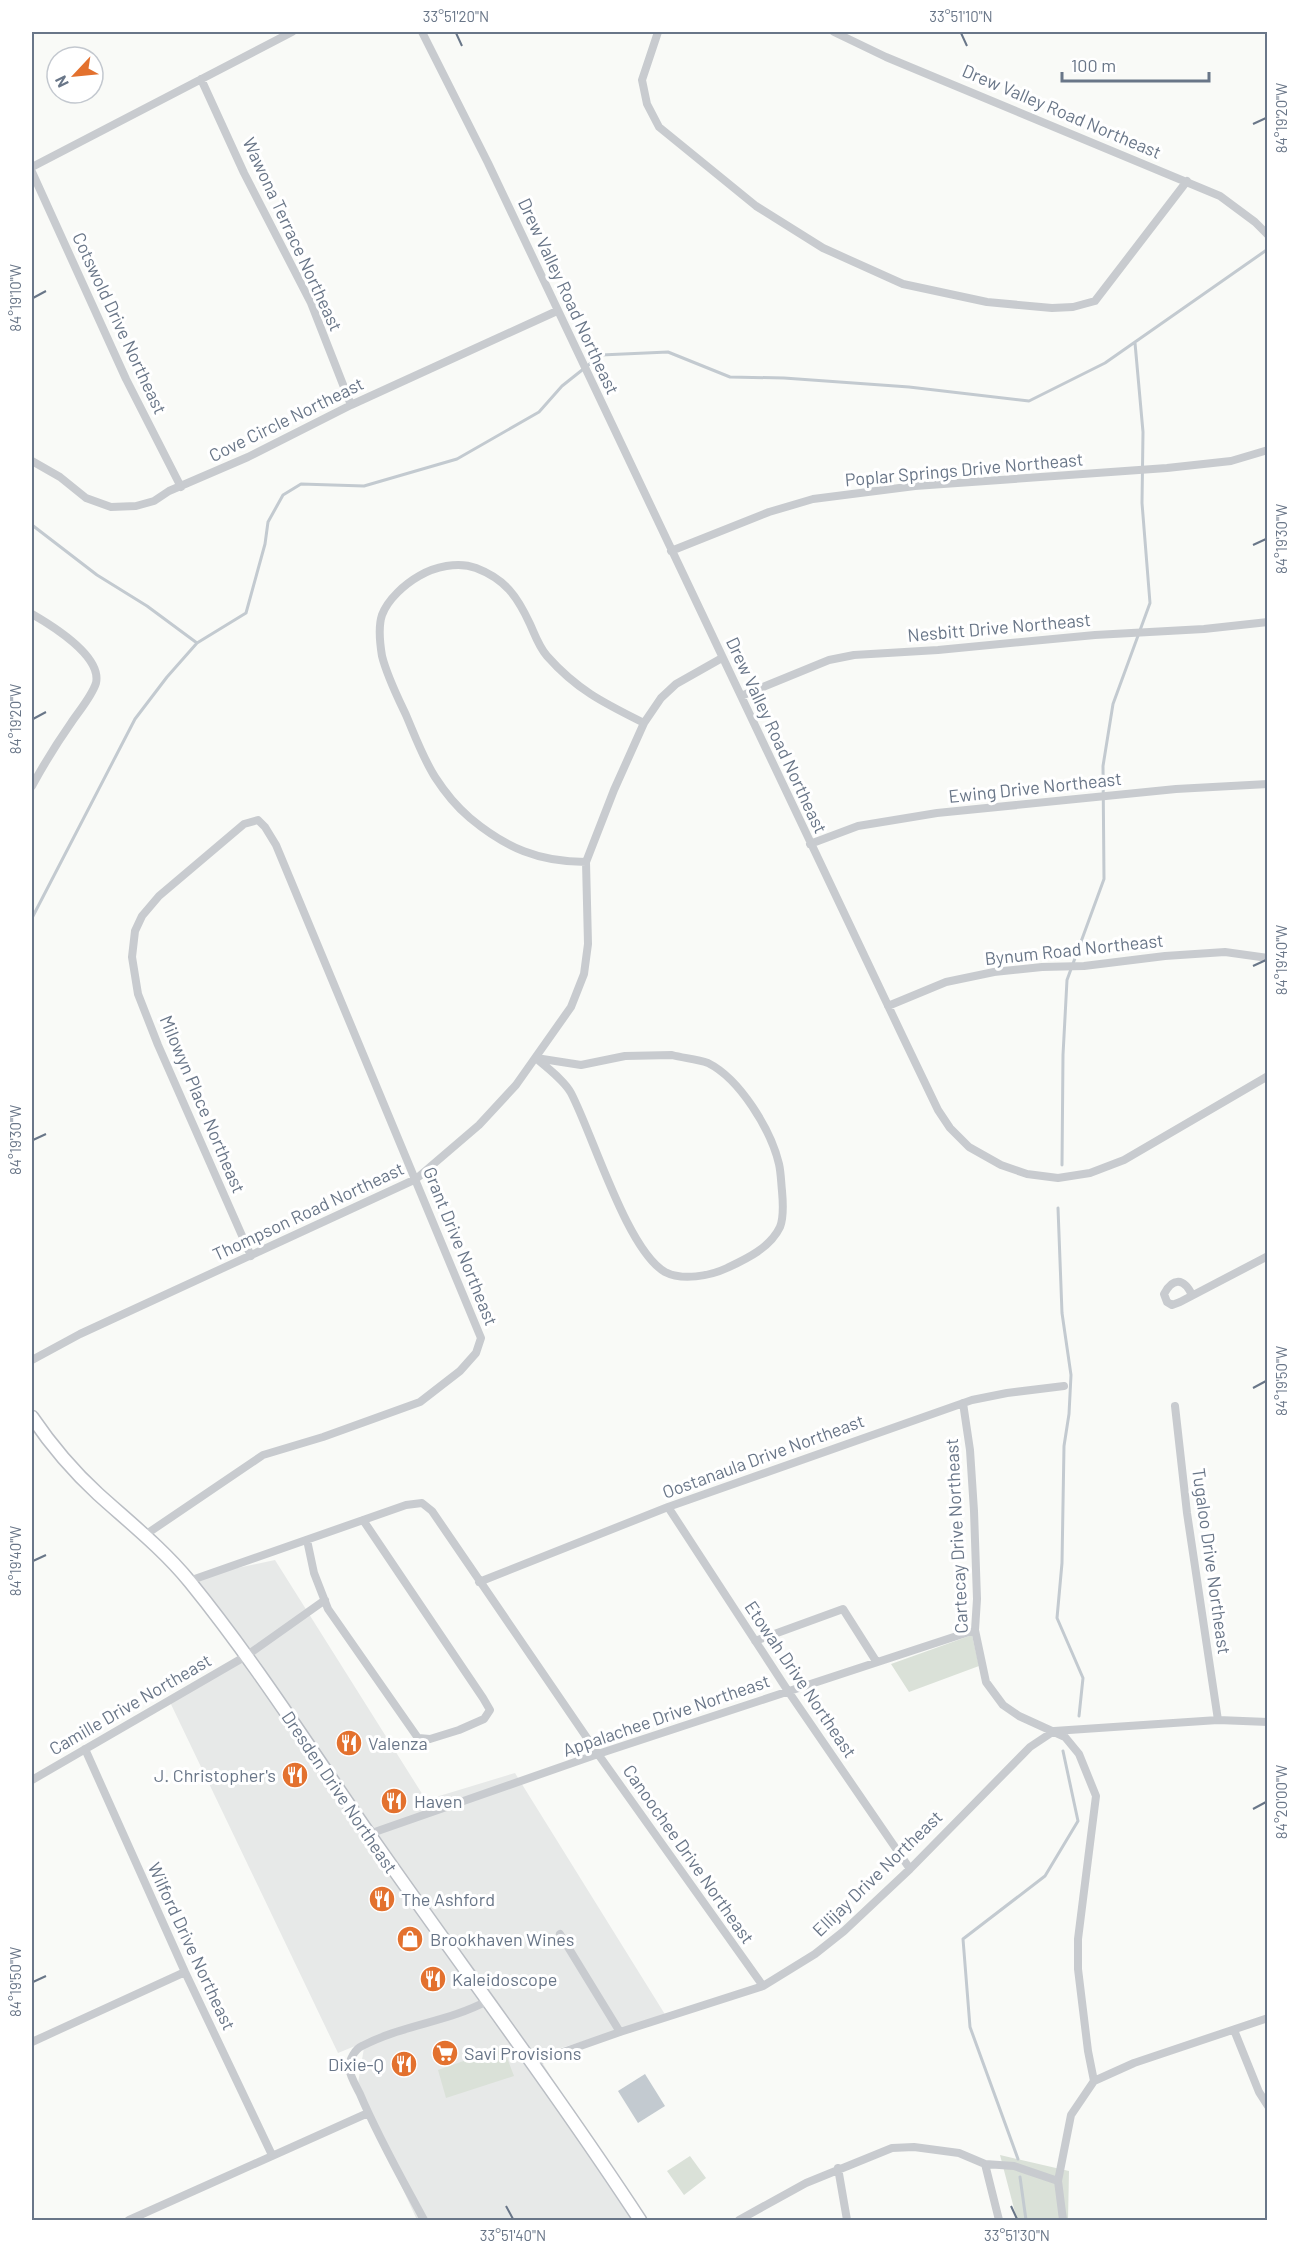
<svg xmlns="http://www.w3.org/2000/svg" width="1299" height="2252" viewBox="0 0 1299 2252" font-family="Barlow,sans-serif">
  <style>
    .built { fill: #e7e9e8 }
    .green { fill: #dae1d8 }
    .water { fill: #c3cad0 }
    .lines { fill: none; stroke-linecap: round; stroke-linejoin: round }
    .stream { stroke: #c3cad0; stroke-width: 3 }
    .secondary-casing { stroke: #babec4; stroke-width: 15 }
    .street { stroke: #c8cbcf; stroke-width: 8 }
    .secondary { stroke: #fff; stroke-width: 12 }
    .ticks { fill: none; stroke: #697688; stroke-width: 2 }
    .labels { text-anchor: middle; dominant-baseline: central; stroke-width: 6; stroke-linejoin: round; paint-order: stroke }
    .street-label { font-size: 18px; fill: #697688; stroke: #fff }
    .poi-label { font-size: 18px; fill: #697688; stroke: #fff; text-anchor: start }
    .neatline { fill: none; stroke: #697688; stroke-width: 2 }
    .ticks-label { font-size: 15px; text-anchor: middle; fill: #697688 }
  </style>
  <rect width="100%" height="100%" fill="#f9faf7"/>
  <!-- built -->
  <path class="built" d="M275,1560l151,240 89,-27 151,243 -128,39 97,165h-218l-60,-131 8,-47 -27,11 -170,-355 78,-42 -55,-78z"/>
  <!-- green -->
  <path class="green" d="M972,1635l7,31 -70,26 -18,-28z
    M503,2047l11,29 -68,22 -8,-28z
    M1000,2155l69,16 -1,49h-51z
    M690,2156l16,22 -22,17 -17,-24z"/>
  <!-- water -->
  <path class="water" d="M645,2074l20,32 -27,17 -20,-32z"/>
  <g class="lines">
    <!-- stream -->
    <path class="stream" d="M32,525l65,50 50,31 50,37
      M32,918l103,-199 32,-42 30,-34 49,-30 19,-69 3,-22 15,-27 18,-11 63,2 93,-27 82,-47 23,-26 39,-31 67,-3 62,25 54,1 125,9 120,14 76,-38 163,-114
      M1062,1165l1,-110 4,-75 37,-101 -1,-113 10,-62 37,-101 -8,-100 1,-71 -8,-89
      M1058,1208l4,105 9,62 -2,39 -5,32 -2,117 -5,55 26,60 -4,38
      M1018,2159l-48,-132 -7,-88 82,-63 33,-55 -15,-70
      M1020,2177l6,43"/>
    <defs>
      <path id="secondary" d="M32,1417c19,28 41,54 66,77 31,28 65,55 92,88 65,80 120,167 179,252 90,129 185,255 271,386"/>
    </defs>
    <!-- secondary casing -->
    <use href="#secondary" class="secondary-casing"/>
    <!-- street -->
    <path class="street" d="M422,32l66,131 414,872 36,75 12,18 19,19 32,18 26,9 31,4 32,-5 34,-13 144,-84
      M658,32l-16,48 5,24 12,23 97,79 67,42 80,36 84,18 65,6 21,-1 22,-6 92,-120
      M834,32l52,25 334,139 35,26 13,13
      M201,79l43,94 67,130 40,102
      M32,167l260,-135
      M32,172l94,207 55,108
      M32,461l28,16 26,21 25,9 25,-1 18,-5 15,-10 79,-34 103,-52 206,-94
      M671,551l98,-39 44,-13 102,-13 252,-18 64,-7 37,-11
      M32,614c19,11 70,42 64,69 -4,13 -17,28 -25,40 -14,20 -27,41 -39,63
      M741,696l88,-36 25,-5 84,-5 157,-15 109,-6 64,-7
      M810,844l48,-18 79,-13 239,-24 92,-5
      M586,862c-47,0 -80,-14 -116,-44 -13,-11 -26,-27 -35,-41 -12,-19 -20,-41 -29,-62 -9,-19 -19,-39 -24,-59 -2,-12 -4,-29 0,-41 6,-16 23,-31 37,-39 15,-9 39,-15 57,-8 29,11 41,28 54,56 5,11 9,23 17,32 30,34 57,47 97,67
      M888,1006l58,-24 48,-10 48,-5 42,-1 81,-10 60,-4 43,6
      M672,1055c11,3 25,4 36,8 32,16 63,67 71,101 2,9 2,18 3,27 1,11 2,26 -2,36 -10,21 -34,32 -53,41 -17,8 -45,13 -62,4 -38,-22 -72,-137 -94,-179 -7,-13 -24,-25 -35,-35l45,7 44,-9z
      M1192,1295c-8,-17 -19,-18 -28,-1l3,8 5,3 8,-3 88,-46
      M32,1360l48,-26 336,-155 63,-54 37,-40 55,-78 13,-33 4,-30 -2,-82 28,-72 30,-67 17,-25 15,-14 46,-26
      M963,1403l7,47 4,61 3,88 -2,31 11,52 17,23 16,11 46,21 14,17 17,42 -18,143v30l10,82 6,30
      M1175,1406l12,107 31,207
      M668,1507l120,184 122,178
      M145,1535l118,-80 60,-18 97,-35 40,-31 16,-18 5,-15 -205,-493 -11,-18 -7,-7 -14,4 -85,72 -17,20 -7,15 -3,26 6,37 20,51 93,211
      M307,1540l7,33 14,36 90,129 12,1 29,-9 25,-11 6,-9 -7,-12 -120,-178
      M189,1581l217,-76 16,-2 10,8 166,243 165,232
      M479,1582l189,-75 304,-107 35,-7 57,-7
      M755,1641l88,-32 33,52
      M85,1749l100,223 87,183
      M32,1780l214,-124 79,-56
      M369,1834l229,-80 377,-124
      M560,1934l60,98
      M1234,2030l25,62 9,14
      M32,2042l153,-70
      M532,2063l88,-31 143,-46 52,-32 29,-23 66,-62 120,-122 24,-16 164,-11 50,2
      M985,2164l14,56
      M838,2168l9,52
      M129,2220l239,-107
      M424,2220c-22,-41 -46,-83 -64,-126 -4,-8 -10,-18 -11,-26 0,-8 6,-19 13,-22 40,-21 86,-24 125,-45
      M739,2220l67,-37 86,-35 22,-1 45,6 26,11 29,2 44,15
      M1063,2220l-5,-39 13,-66 23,-34 40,-18 134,-45"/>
    <!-- secondary -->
    <use href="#secondary" class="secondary"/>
  </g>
  <!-- ticks -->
  <path class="ticks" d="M456,33l6,13M961,33l6,13M1253,124l13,-6M33,298l13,-7M1253,545l13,-6M33,719l13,-7M1253,966l13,-6M33,1140l13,-6M1253,1388l13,-7M33,1561l13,-6M1253,1809l13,-7M33,1982l13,-6M506,2206l7,13M1011,2206l6,13"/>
  <!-- icons -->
  <defs>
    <symbol id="restaurant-disc" viewBox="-11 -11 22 22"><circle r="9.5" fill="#e3712e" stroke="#fff"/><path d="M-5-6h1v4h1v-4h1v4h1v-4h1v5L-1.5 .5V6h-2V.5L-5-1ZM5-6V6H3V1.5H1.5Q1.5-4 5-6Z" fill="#fff"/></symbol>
    <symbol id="shop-disc" viewBox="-11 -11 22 22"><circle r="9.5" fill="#e3712e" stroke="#fff"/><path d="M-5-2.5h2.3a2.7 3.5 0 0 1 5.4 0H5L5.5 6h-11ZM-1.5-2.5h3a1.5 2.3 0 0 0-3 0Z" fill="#fff"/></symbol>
    <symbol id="supermarket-disc" viewBox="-11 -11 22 22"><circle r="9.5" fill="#e3712e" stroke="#fff"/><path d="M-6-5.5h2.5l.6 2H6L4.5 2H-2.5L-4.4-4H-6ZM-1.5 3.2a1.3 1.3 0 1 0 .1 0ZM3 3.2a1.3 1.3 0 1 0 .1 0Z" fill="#fff"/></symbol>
  </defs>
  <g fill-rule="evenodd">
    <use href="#restaurant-disc" x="334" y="1728" width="30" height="30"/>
    <use href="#restaurant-disc" x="280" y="1760" width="30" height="30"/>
    <use href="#restaurant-disc" x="379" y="1786" width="30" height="30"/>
    <use href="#restaurant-disc" x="367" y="1884" width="30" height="30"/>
    <use href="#shop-disc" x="395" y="1924" width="30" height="30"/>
    <use href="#restaurant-disc" x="418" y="1964" width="30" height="30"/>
    <use href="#supermarket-disc" x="430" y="2038" width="30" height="30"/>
    <use href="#restaurant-disc" x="389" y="2049" width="30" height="30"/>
  </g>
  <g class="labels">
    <!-- street labels -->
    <g class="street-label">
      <text transform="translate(1062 111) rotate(23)">Drew Valley Road Northeast</text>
      <text transform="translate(293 234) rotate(65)">Wawona Terrace Northeast</text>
      <text transform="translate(569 296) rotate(65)">Drew Valley Road Northeast</text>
      <text transform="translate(120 323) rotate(65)">Cotswold Drive Northeast</text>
      <text transform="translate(286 419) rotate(-26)">Cove Circle Northeast</text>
      <text transform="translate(964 469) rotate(-5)">Poplar Springs Drive Northeast</text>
      <text transform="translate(999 627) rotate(-5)">Nesbitt Drive Northeast</text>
      <text transform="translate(777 735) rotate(65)">Drew Valley Road Northeast</text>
      <text transform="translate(1035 787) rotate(-6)">Ewing Drive Northeast</text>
      <text transform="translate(1074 949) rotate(-6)">Bynum Road Northeast</text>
      <text transform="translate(203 1104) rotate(67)">Milowyn Place Northeast</text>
      <text transform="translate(308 1211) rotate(-25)">Thompson Road Northeast</text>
      <text transform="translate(461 1246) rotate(68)">Grant Drive Northeast</text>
      <text transform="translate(763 1456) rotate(-20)">Oostanaula Drive Northeast</text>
      <text transform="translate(956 1536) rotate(-93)">Cartecay Drive Northeast</text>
      <text transform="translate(1212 1561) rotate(82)">Tugaloo Drive Northeast</text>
      <text transform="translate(801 1679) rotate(56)">Etowah Drive Northeast</text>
      <text transform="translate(130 1704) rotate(-30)">Camille Drive Northeast</text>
      <text transform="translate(666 1715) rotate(-19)">Appalachee Drive Northeast</text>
      <text transform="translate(340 1792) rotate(56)">Dresden Drive Northeast</text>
      <text transform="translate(689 1854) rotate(55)">Canoochee Drive Northeast</text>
      <text transform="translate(877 1873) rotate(-44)">Ellijay Drive Northeast</text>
      <text transform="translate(192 1946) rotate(65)">Wilford Drive Northeast</text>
    </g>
    <!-- poi labels -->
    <g class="poi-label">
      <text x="368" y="1743">Valenza</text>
      <text x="276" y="1775" text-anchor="end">J. Christopher's</text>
      <text x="414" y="1801">Haven</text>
      <text x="401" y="1899">The Ashford</text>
      <text x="430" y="1939">Brookhaven Wines</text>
      <text x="452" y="1979">Kaleidoscope</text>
      <text x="464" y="2053">Savi Provisions</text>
      <text x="384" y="2064" text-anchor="end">Dixie-Q</text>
    </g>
  </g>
  <!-- border -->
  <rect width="1299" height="2252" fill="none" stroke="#ffffff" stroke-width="66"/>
  <!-- north arrow -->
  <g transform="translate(75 75) rotate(244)"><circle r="28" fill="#ffffff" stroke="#c3c8cf" stroke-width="1.5"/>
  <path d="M0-4.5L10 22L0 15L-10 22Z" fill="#e3712e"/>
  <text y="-9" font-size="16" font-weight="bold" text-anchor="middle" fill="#697688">N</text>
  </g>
  <!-- scale -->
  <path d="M1062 72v9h147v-9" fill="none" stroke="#697688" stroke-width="3"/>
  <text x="1071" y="72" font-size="18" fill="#697688" stroke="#ffffff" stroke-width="4.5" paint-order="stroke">100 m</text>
  <rect x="33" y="33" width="1233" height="2186" class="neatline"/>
  <g class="ticks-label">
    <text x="456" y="22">33°51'20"N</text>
    <text x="961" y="22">33°51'10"N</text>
    <text transform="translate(1282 118) rotate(-90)" y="5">84°19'20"W</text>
    <text transform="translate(16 298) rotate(-90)" y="5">84°19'10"W</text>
    <text transform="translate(1282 539) rotate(-90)" y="5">84°19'30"W</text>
    <text transform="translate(16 719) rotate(-90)" y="5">84°19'20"W</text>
    <text transform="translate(1282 960) rotate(-90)" y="5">84°19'40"W</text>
    <text transform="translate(16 1140) rotate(-90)" y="5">84°19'30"W</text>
    <text transform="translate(1282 1381) rotate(-90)" y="5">84°19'50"W</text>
    <text transform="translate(16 1561) rotate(-90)" y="5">84°19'40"W</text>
    <text transform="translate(1282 1802) rotate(-90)" y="5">84°20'00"W</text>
    <text transform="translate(16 1982) rotate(-90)" y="5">84°19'50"W</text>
    <text x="513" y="2241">33°51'40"N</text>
    <text x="1017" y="2241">33°51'30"N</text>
  </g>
</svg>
